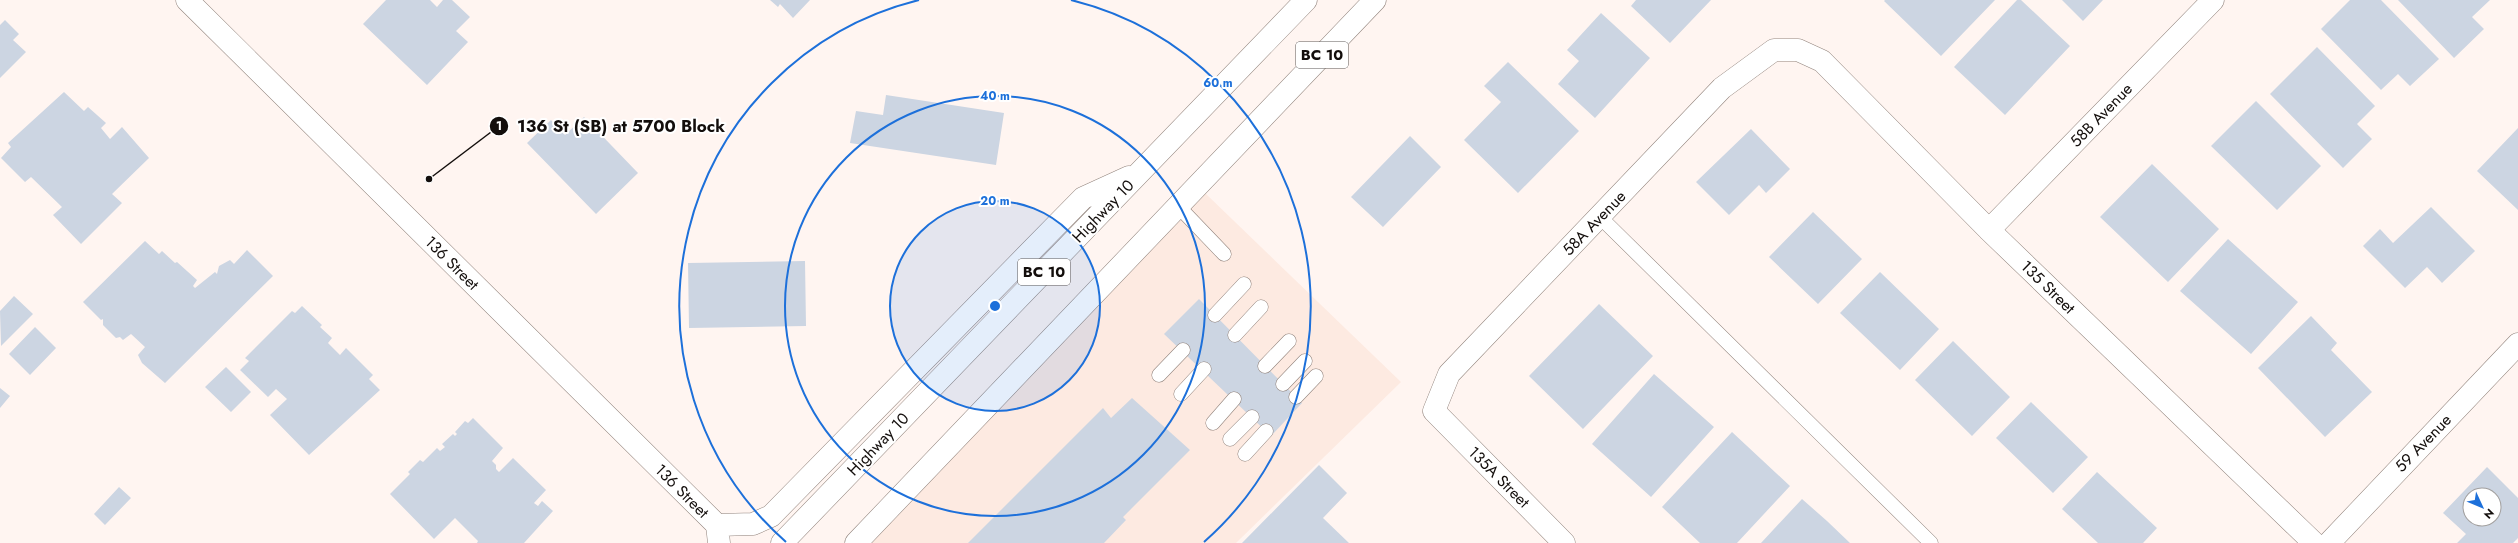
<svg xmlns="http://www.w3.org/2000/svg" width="2518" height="543" viewBox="0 0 2518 543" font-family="Jost,sans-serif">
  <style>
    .built { fill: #fdeae1 }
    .building { fill: #ccd5e2; fill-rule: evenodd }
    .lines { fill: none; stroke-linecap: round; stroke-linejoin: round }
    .service-casing { stroke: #91837c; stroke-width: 15 }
    .minor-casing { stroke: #91837c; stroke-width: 23 }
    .tertiary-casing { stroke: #91837c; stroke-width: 23 }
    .trunk-casing { stroke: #91837c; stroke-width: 23 }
    .service { stroke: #fff; stroke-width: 14 }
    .minor { stroke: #fff; stroke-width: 22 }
    .tertiary { stroke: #fff; stroke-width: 22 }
    .trunk { stroke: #fff; stroke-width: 22 }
    .ring { fill: none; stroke: #1d70da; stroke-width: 2 }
    .labels { text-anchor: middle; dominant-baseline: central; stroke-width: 4; stroke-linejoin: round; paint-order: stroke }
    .shield { fill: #fff; stroke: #5a5655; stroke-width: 1 }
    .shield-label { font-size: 15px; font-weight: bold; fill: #130e0c }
    .street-label { font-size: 16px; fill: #130e0c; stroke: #fff }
    .centre { fill: #1d70da; stroke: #fff; stroke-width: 2 }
    .ring-label { font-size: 12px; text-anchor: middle; font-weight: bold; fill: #1d70da; stroke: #fff; stroke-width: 4; stroke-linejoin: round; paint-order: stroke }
    .leader { fill: none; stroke: #130e0c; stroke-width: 1.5 }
    .callout-dot { fill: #130e0c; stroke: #fff; stroke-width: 1.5 }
    .mark-label { font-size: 12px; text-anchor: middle; font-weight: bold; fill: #fff }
    .callout-label { font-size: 17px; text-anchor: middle; font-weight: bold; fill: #130e0c; stroke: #fff; stroke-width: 4; stroke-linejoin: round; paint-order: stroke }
  </style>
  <rect width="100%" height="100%" fill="#fff5f1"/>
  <!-- built -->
  <path class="built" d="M1205,193l196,189 -165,161h-370z"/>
  <!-- building -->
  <path class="building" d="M386,0h44l7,7 6,-7h9l18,17 -14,14 12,11 -41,43 -64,-61z
    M770,0h40l-17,18 -13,-14 -2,3z
    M1636,0h75l-41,43 -39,-37z
    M1885,0h110l-54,56 -57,-55z
    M2017,0h4l49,46 -65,69 -51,-48z
    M2062,0h41l-20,21z
    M2350,0h31l58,59 -29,27 -12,-12 -17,16 -60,-61z
    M2398,0h92l-18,17 12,12 -30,29z
    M1601,13l49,45 -55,60 -37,-34 21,-23 -12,-11z
    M5,20l14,14 -6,6 13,12 -26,26v-53z
    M2317,47l58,59 -18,18 15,15 -29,29 -73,-74z
    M1508,62l71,69 -61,62 -54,-53 37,-38 -17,-16z
    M64,92l20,19 4,-4 18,16 -5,5 9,11 12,-12 27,31 -37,36 10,9 -41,41 -28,-29 9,-8 -31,-30 -6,5 -24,-24 10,-11 -3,-4z
    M886,95l118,18 -8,52 -146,-22 6,-32 27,4z
    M2256,101l65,65 -44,44 -66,-64z
    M584,117l54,56 -42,41 -69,-71 24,-23 14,15z
    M2518,128v82l-41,-39z
    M1751,129l39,40 -24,24 -7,-8 -30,30 -33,-33z
    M1410,136l31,31 -58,60 -32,-30z
    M2152,164l67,65 -51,53 -68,-65z
    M2431,207l44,44 -33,32 -15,-16 -22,21 -42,-42 17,-17 13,14z
    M1813,212l49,47 -44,45 -49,-47z
    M2228,239l70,63 -47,52 -71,-63z
    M145,241l14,13 3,-3 13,12 2,-1 20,18 -4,6 2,2 20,-16 2,2 2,-8 11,-6 4,4 13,-14 26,26 -108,107 -23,-20 -4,-8 7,-8 -14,-13 -8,6 -3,-3 -4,1 -13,-13v-6l-2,1 -18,-18z
    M805,261l1,65 -117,2 -1,-65z
    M1880,272l59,57 -39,41 -60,-57z
    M14,296l19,18 -32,32 -1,-35z
    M1199,299l103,104 -31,33 -107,-102z
    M1599,304l54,52 -70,73 -54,-53z
    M302,306l20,19 -2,2 12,11 -4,5 12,12 6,-7 27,27 -4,4 11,11 -71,65 -39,-40 17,-16 -11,-10 -8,8 -28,-27 9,-9 -4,-3 47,-47 3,2z
    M2311,316l26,27 -6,7 41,42 -47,45 -67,-69z
    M35,327l21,21 -26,27 -21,-21z
    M1953,341l57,56 -38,39 -57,-56z
    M226,367l25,25 -20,20 -26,-25z
    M1654,374l60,53 -63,70 -59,-53z
    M0,388l10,8 -10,12z
    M1132,398l58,52 -67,67 3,3 -22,23h-136l135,-135 8,10z
    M2031,402l57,55 -35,36 -57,-55z
    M473,418l30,30 -11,13 4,4v4l3,3 14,-14 33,32 -12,13 4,3 4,-5 11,10 -29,32h-47l1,-2 -23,-23 -21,21 -44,-45 20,-20 -2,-2 12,-12 3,2 14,-14 3,3 5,-4 -3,-3 11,-10 2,2 2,-2 -2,-2 10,-11 3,2z
    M1732,432l58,54 -53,57h-37l-38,-36z
    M1319,465l28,28 -24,25 26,25h-107z
    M2487,467l31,31v40l-5,5h-56l9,-9 -23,-21zM2470,495h24v24h-24z
    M2097,472l60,56 -14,15h-45l-36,-34z
    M119,487l12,11 -26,27 -11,-11z
    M1802,499l25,22 23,22h-89z"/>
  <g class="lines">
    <defs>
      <path id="service" d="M1178,206l46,48
        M1600,217l331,326
        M1215,315l29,-31
        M1235,335l26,-28
        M1265,366l24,-25
        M1159,375l24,-25
        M1283,384l22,-23
        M1181,394l23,-25
        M1296,397l20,-21
        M1213,423l21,-24
        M1230,439l22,-22
        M1245,454l21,-23"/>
      <path id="minor" d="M1989,230l224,-230
        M1564,543l-130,-132 15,-37 273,-286 52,-38h24l24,11 167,169 325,313
        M2329,543l189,-199"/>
      <path id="tertiary" d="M187,0l530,525"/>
      <path id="trunk" d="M719,543l-2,-18 36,-1 18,-8 312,-318 46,-21
        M782,543l524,-543
        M856,543l519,-543"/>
    </defs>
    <!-- service casing -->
    <use href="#service" class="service-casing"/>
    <!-- minor casing -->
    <use href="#minor" class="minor-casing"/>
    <!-- tertiary casing -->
    <use href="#tertiary" class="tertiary-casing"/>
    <!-- trunk casing -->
    <use href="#trunk" class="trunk-casing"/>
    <!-- service -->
    <use href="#service" class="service"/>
    <!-- minor -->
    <use href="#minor" class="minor"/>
    <!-- tertiary -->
    <use href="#tertiary" class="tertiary"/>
    <!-- trunk -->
    <use href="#trunk" class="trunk"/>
  </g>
  <!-- distance rings -->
  <circle cx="995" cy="306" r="105" fill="#1d70da" fill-opacity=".12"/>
  <g class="ring">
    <circle cx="995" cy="306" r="105"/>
    <circle cx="995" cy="306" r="210"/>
    <path d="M786 542A315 315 0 0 1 919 0M1071 0A315 315 0 0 1 1204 542"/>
  </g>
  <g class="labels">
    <!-- shield labels -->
    <g class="shield">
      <rect x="1296" y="42" width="52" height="26" rx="3"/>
      <rect x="1018" y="259" width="52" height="26" rx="3"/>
    </g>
    <g class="shield-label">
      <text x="1322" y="55">BC 10</text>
      <text x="1044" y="272">BC 10</text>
    </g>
    <!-- street labels -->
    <g class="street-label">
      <text transform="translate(2101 115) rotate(-46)">58B Avenue</text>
      <text transform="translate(1103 211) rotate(-46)">Highway 10</text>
      <text transform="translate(1594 223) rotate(-46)">58A Avenue</text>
      <text transform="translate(452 263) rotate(45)">136 Street</text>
      <text transform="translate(2048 287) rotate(44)">135 Street</text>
      <text transform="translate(2423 443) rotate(-46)">59 Avenue</text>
      <text transform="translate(878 444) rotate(-46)">Highway 10</text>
      <text transform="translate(1499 477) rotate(45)">135A Street</text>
      <text transform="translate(682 491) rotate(45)">136 Street</text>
    </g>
  </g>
  <circle cx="995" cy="306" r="6" class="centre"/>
  <g class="ring-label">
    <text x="1218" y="87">60 m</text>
    <text x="995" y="100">40 m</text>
    <text x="995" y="205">20 m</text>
  </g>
  <!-- callouts -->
  <path class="leader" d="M429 179L499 126"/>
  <g class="callout-dot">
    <circle cx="429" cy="179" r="4"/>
    <circle cx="499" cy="126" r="10"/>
  </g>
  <g class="mark-label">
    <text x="499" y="130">1</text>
  </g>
  <g class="callout-label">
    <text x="621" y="132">136 St (SB) at 5700 Block</text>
  </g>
  <!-- north arrow -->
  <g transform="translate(2482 507) rotate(134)"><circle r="19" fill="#ffffff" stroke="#a19f9e"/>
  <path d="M0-3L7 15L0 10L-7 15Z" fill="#1d70da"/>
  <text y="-6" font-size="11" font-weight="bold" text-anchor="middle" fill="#130e0c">N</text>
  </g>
</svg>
